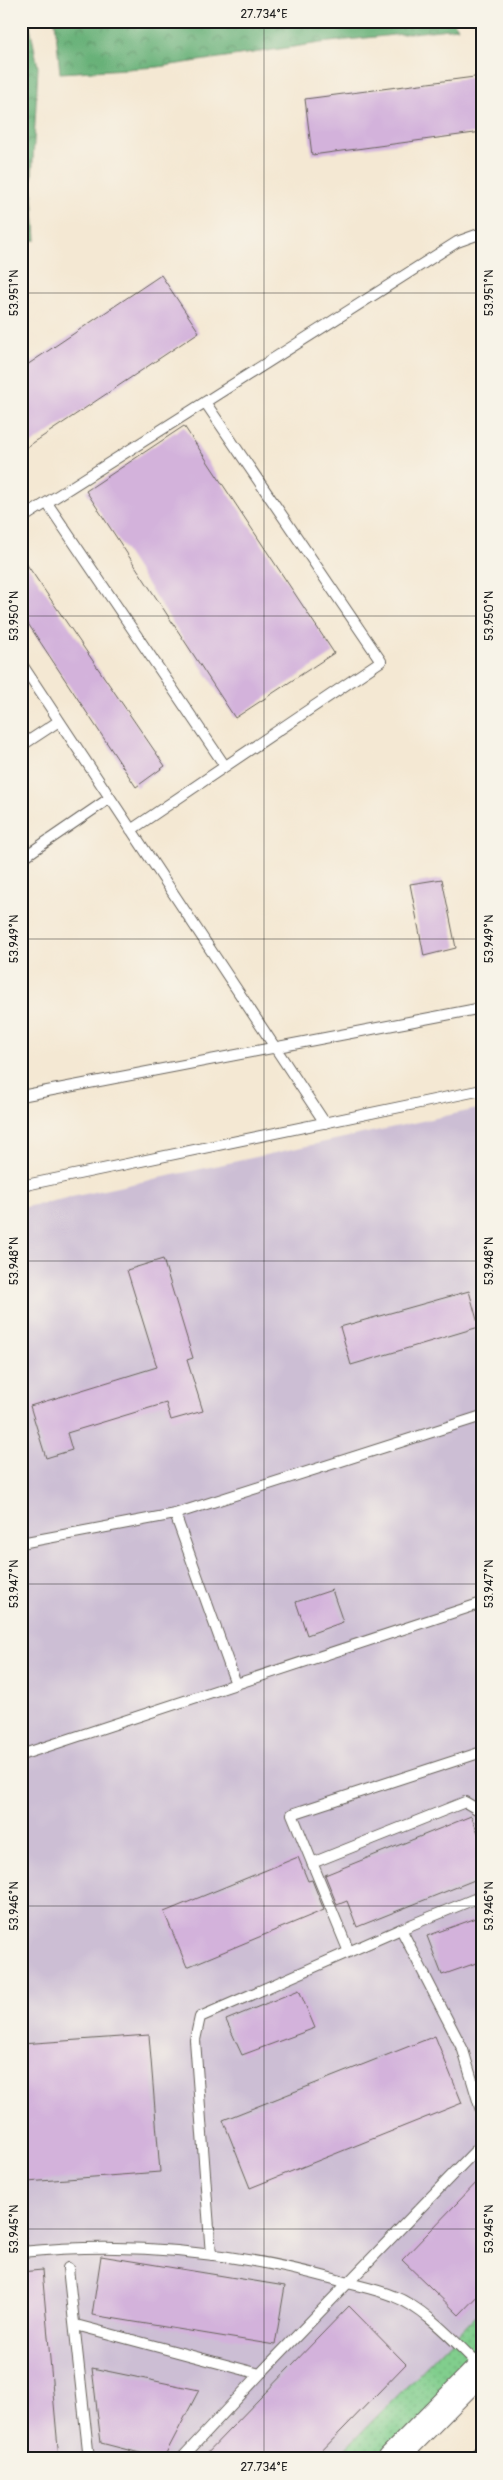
<svg xmlns="http://www.w3.org/2000/svg" width="503" height="2480" viewBox="0 0 503 2480" font-family="Pangolin,sans-serif">
  <style>
    .industrial { fill: #ccbed4 }
    .green { fill: url(#green-dots); stroke: #4e7554 }
    .forest { fill: url(#forest-crowns); stroke: #42664a }
    .building { fill: #d3b2db }
    .lines { fill: none; stroke-linecap: round; stroke-linejoin: round }
    .service-casing { stroke: #68635c; stroke-width: 12 }
    .secondary-casing { stroke: #68635c; stroke-width: 30 }
    .service { stroke: #fff; stroke-width: 10 }
    .secondary { stroke: #fff; stroke-width: 28 }
    .ticks { fill: none; stroke: #1c1c1c; stroke-width: 1; stroke-opacity: 0.45 }
    .neatline { fill: none; stroke: #1c1c1c; stroke-width: 2 }
    .ticks-label { font-size: 12px; text-anchor: middle; fill: #1c1c1c }
  </style>
  <defs>
    <pattern id="green-dots" width="8" height="8" patternUnits="userSpaceOnUse" patternTransform="scale(1.25)"><rect width="8" height="8" fill="#81ce8d"/><path d="M2 2h.1M6 6h.1" fill="none" stroke="#6fb079" stroke-width="1.8" stroke-linecap="round"/></pattern>
    <pattern id="forest-crowns" width="20" height="18" patternUnits="userSpaceOnUse" patternTransform="scale(1.25)"><rect width="20" height="18" fill="#68b178"/><path d="M2 6a3 3 0 1 1 6 0M12 15a3 3 0 1 1 6 0" fill="none" stroke="#558f62"/></pattern>
  </defs>
  <rect width="100%" height="100%" fill="#f7f3e8"/>
  <filter id="ink" filterUnits="userSpaceOnUse"><feTurbulence type="fractalNoise" baseFrequency=".02" numOctaves="2"/><feDisplacementMap in="SourceGraphic" scale="10" xChannelSelector="R" yChannelSelector="G"/><feConvolveMatrix kernelMatrix="1 2 1 2 8 2 1 2 1" color-interpolation-filters="sRGB"/></filter>
  <filter id="wash" filterUnits="userSpaceOnUse"><feTurbulence type="fractalNoise" baseFrequency=".0096" numOctaves="4" result="noise"/><feDisplacementMap in="SourceGraphic" scale="20" xChannelSelector="R" yChannelSelector="G"/><feGaussianBlur stdDeviation="1.12" result="paint"/><feColorMatrix in="noise" values="0 0 0 0 0 0 0 0 0 0 0 0 0 0 0 0 0 1.4 0 .05"/><feComposite in="paint" operator="in"/></filter>
  <g filter="url(#wash)">
    <rect width="100%" height="100%" fill="#f4e8d3"/>
    <!-- industrial -->
    <path class="industrial" d="M482,1108v1202l-147,149h-314v-1251z"/>
    <!-- green -->
    <path class="green" d="M482,2310v58l-90,91h-57z"/>
    <!-- forest -->
    <path class="forest" d="M21,21h8l9,46 -6,112 4,61 -15,1z
      M55,21h398l5,7 -138,15 -162,24 -98,6z"/>
    <g id="blocks">
      <!-- building -->
      <path class="building" d="M482,76v56l-170,23 -7,-56z
        M161,275l38,57 -178,119v-82z
        M184,426l150,227 -99,65 -149,-227z
        M21,556l144,210 -29,21 -115,-174z
        M442,879l14,69 -32,8 -14,-72z
        M163,1259l30,99 -6,2 16,51 -32,9 -5,-17 -99,30 5,17 -26,8 -16,-52 127,-39 -30,-97z
        M469,1291l10,36 -128,38 -11,-38z
        M332,1590l11,32 -36,13 -11,-33z
        M471,1816l11,26v35l-125,50 -10,-26 -10,4 -12,-30z
        M298,1857l10,24 4,-1 12,30 -137,57 -23,-55z
        M482,1916v45l-40,14 -15,-39z
        M299,1990l16,38 -73,27 -16,-35z
        M149,2035l11,137 -133,10 -6,-72v-66z
        M435,2036l27,67 -212,85 -27,-68z
        M482,2177v114l-23,24 -57,-55z
        M101,2256l184,30 -10,59 -183,-30z
        M42,2270l17,189h-38v-187z
        M349,2306l57,58 -92,95h-113z
        M92,2368l107,22 -36,69 -62,-16z"/>
    </g>
  </g>
  <g filter="url(#ink)">
    <use href="#blocks" fill-opacity="0" stroke="#68635c" stroke-width="1"/>
    <g class="lines">
      <defs>
        <path id="service" d="M47,503l178,263
          M21,519l436,-277 25,-9
          M21,663l304,460
          M21,746l38,-25
          M131,830l250,-169 -176,-259
          M21,859l89,-61
          M21,1096l461,-88
          M21,1186l461,-96
          M175,1514l61,170
          M21,1543l154,-29 307,-98
          M21,1755l461,-152
          M312,1863l153,-61 17,10
          M401,1929l81,-33
          M349,1952l-57,-138 190,-62
          M21,2241l1,11
          M21,2252c107,-11 210,-1 313,27 19,6 40,9 59,17 32,12 63,47 88,71
          M211,2255l-16,-215 5,-23 201,-88 62,121 19,64
          M68,2268l21,191
          M76,2325l184,49 -79,85
          M260,2374l222,-230
          M472,2459l10,-11"/>
        <path id="secondary" d="M392,2459l90,-91"/>
      </defs>
      <!-- service casing -->
      <use href="#service" class="service-casing"/>
      <!-- secondary casing -->
      <use href="#secondary" class="secondary-casing"/>
      <!-- service -->
      <use href="#service" class="service"/>
      <!-- secondary -->
      <use href="#secondary" class="secondary"/>
    </g>
  </g>
  <!-- ticks -->
  <path class="ticks" d="M264,21v2438M21,293h461M21,616h461M21,939h461M21,1261h461M21,1584h461M21,1906h461M21,2229h461"/>
  <!-- margin -->
  <rect width="503" height="2480" fill="none" stroke="#f7f3e8" stroke-width="55"/>
  <rect x="28" y="28" width="448" height="2424" class="neatline"/>
  <g class="ticks-label">
    <text x="264" y="18">27.734°E</text>
    <text transform="translate(14 293) rotate(-90)" y="4">53.951°N</text>
    <text transform="translate(489 293) rotate(-90)" y="4">53.951°N</text>
    <text transform="translate(14 616) rotate(-90)" y="4">53.950°N</text>
    <text transform="translate(489 616) rotate(-90)" y="4">53.950°N</text>
    <text transform="translate(14 939) rotate(-90)" y="4">53.949°N</text>
    <text transform="translate(489 939) rotate(-90)" y="4">53.949°N</text>
    <text transform="translate(14 1261) rotate(-90)" y="4">53.948°N</text>
    <text transform="translate(489 1261) rotate(-90)" y="4">53.948°N</text>
    <text transform="translate(14 1584) rotate(-90)" y="4">53.947°N</text>
    <text transform="translate(489 1584) rotate(-90)" y="4">53.947°N</text>
    <text transform="translate(14 1906) rotate(-90)" y="4">53.946°N</text>
    <text transform="translate(489 1906) rotate(-90)" y="4">53.946°N</text>
    <text transform="translate(14 2229) rotate(-90)" y="4">53.945°N</text>
    <text transform="translate(489 2229) rotate(-90)" y="4">53.945°N</text>
    <text x="264" y="2471">27.734°E</text>
  </g>
</svg>
